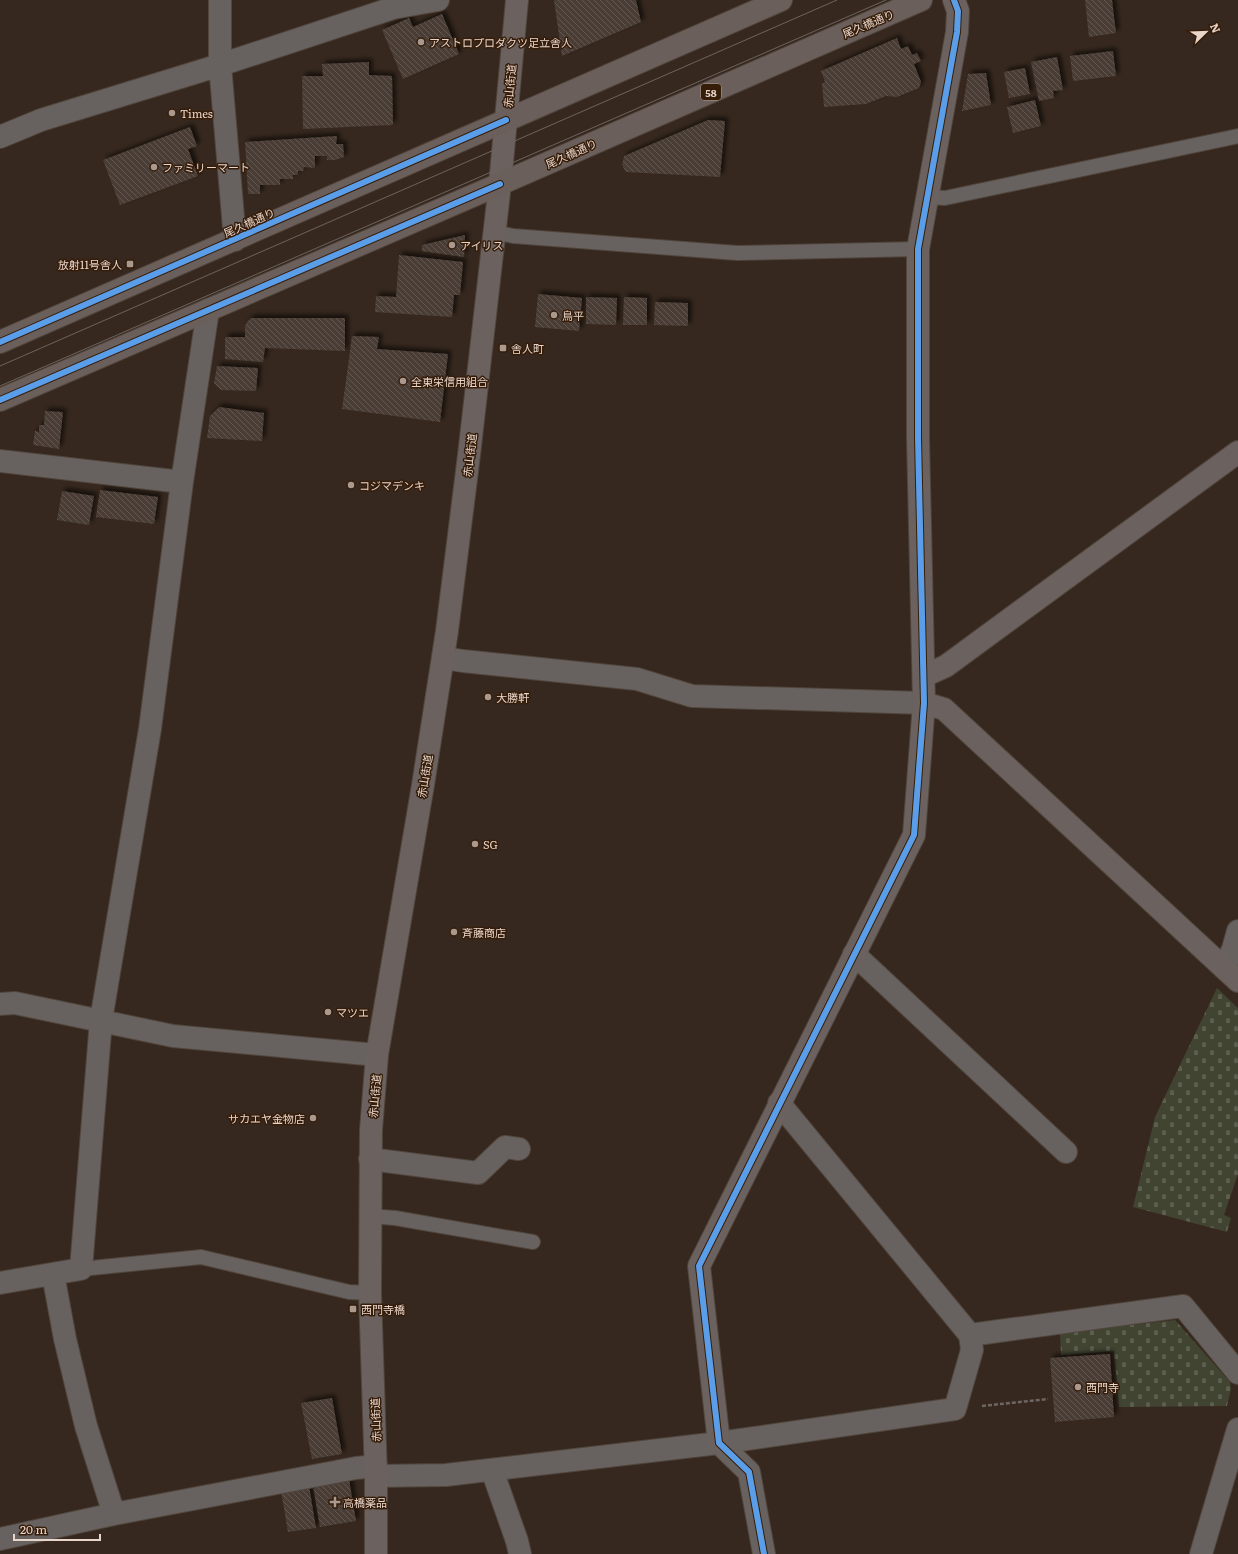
<svg xmlns="http://www.w3.org/2000/svg" width="1238" height="1554" viewBox="0 0 1238 1554" font-family="Literata,'Noto Sans JP',serif">
  <style>
    .cemetery { fill: url(#cemetery-stones) }
    .building { fill: url(#building-back-hatch); filter: url(#shadow) }
    .lines { fill: none; stroke-linecap: round; stroke-linejoin: round }
    .lane-casing { stroke: #51453c; stroke-width: 16 }
    .street-casing { stroke: #51453c; stroke-width: 24 }
    .secondary-casing { stroke: #51453c; stroke-width: 24 }
    .primary-casing { stroke: #51453c; stroke-width: 24 }
    .path { stroke: #6d6662; stroke-width: 2.5; stroke-dasharray: 4 2; stroke-linecap: butt }
    .lane { stroke: #67615f; stroke-width: 14 }
    .street { stroke: #67615f; stroke-width: 22 }
    .secondary { stroke: #6b625f; stroke-width: 22 }
    .primary { stroke: #6a5f5a; stroke-width: 22 }
    .tram { stroke: #6c645e; stroke-width: 1 }
    .cycleway-casing { stroke: #361d0a; stroke-width: 8 }
    .cycleway { stroke: #5a9eea; stroke-width: 6 }
    .poi-dot { fill: #aa998e; stroke: #361d0a; stroke-width: 1.5 }
    .labels { text-anchor: middle; dominant-baseline: central; stroke-width: 3; stroke-linejoin: round; paint-order: stroke }
    .shield { fill: #361d0a; stroke: #b39e91; stroke-width: 1 }
    .shield-label { font-size: 10px; font-weight: bold; fill: #e8d6cb }
    .street-label { font-size: 11px; fill: #e8d6cb; stroke: #361d0a }
    .poi-label { font-size: 11px; fill: #e8d6cb; stroke: #361d0a; text-anchor: start }
  </style>
  <defs>
    <pattern id="cemetery-stones" width="16" height="16" patternUnits="userSpaceOnUse"><rect width="16" height="16" fill="#414431"/><path d="M2 7V4a2 2 0 0 1 4 0v3zM10 15v-3a2 2 0 0 1 4 0v3z" fill="#5c5e4e"/></pattern>
    <pattern id="building-back-hatch" width="6" height="6" patternUnits="userSpaceOnUse"><rect width="6" height="6" fill="#493d35"/><path d="M-1 5l2 2M0 0l6 6M5-1l2 2" fill="none" stroke="#635851"/></pattern>
    <filter id="shadow"><feDropShadow dx="3.5" dy="-3.5" stdDeviation="2" flood-color="#0009"/></filter>
  </defs>
  <rect width="100%" height="100%" fill="#36281e"/>
  <!-- cemetery -->
  <path class="cemetery" d="M1217,988l21,20v166l-14,41 7,3 -4,14 -94,-25 22,-90z
    M1175,1320l55,62 1,7 -4,17 -108,1 -5,-56 -53,4 -1,-22z"/>
  <!-- building -->
  <path class="building" d="M554,0h82l5,22 -79,34z
    M1085,0h27l4,33 -27,4z
    M442,14l17,40 -56,25 -21,-49 27,-12 4,9z
    M897,38l4,11 7,-3 4,9 5,-2 4,8 -7,3 7,18 -2,6 -22,9 -11,-1 -20,8 -42,3 -2,-24 3,-1 -4,-11z
    M1113,51l3,25 -43,5 -3,-25z
    M1057,57l6,33 -10,1 1,7 -15,3 -8,-39z
    M369,62v13l23,1 1,49 -90,4 -1,-53h21l-1,-12z
    M1025,68l5,26 -21,4 -5,-26z
    M986,73l5,32 -29,6 6,-37z
    M1035,100l6,26 -28,7 -6,-26z
    M708,120l17,1 -5,56 -94,-5 -4,-7 2,-9z
    M190,127l7,19 -9,3 10,27 -78,29 -17,-45z
    M337,136l-1,8h7l1,13 -9,3h-8v-4h-12v12l-11,-1 -1,4h-5v4h-5v4h-13v6h-20v9h-12l-3,-52z
    M465,235l-1,22 -42,-6v-6z
    M399,255l64,7 -3,33h-6l-2,22 -77,-5 1,-16 20,1z
    M538,294l44,4 -3,33 -44,-4z
    M586,297l31,1 -1,27 -30,-1z
    M624,297l23,1v27h-24z
    M655,302l33,1v23l-34,-1z
    M251,318h94v33l-80,-3 -2,14 -38,-3v-22h20v-11l2,-4z
    M352,336l27,1 -2,12 71,5 -8,68 -98,-13z
    M217,366l41,2 -2,23 -35,-1 -7,-7z
    M219,407l45,6 -2,28 -55,-3 3,-22z
    M45,411l18,1 -4,37 -26,-4 2,-14 4,1v-7h5z
    M100,490l58,7 -4,27 -58,-7z
    M62,491l32,5 -5,29 -32,-5z
    M1110,1354l4,63 -59,5 -5,-64z
    M332,1398l10,56 -30,5 -11,-56z
    M349,1479l7,42 -36,6 -7,-42z
    M309,1486l7,42 -28,4 -7,-41z"/>
  <g class="lines">
    <defs>
      <path id="lane" d="M927,197l18,1 293,-62
        M495,232l18,4 224,17 181,-4
        M370,1216l25,2 138,24
        M81,1269l120,-12 148,35 21,1"/>
      <path id="street" d="M220,0v65l15,175
        M0,137l41,-17 179,-55 173,-57 45,-8
        M0,461l182,21
        M443,658l20,3 174,18 55,17 232,7
        M854,954l212,198
        M1224,968l9,-19 5,-18
        M0,1004l15,-1 158,33 204,19
        M370,1159l108,14 27,-26 14,2
        M53,1274l12,65 21,87 28,88 242,-46 20,-2
        M0,1283l81,-14 20,-249 49,-291 32,-247 26,-172
        M970,1335l213,-29 55,67
        M719,1443l30,29 15,82
        M492,1470l25,71 3,13
        M376,1476l70,-1 273,-32 236,-34 17,-59 -2,-15 -191,-232
        M0,1539l114,-25
        M1201,1554l37,-125"/>
      <path id="secondary" d="M924,676l22,-10 292,-214
        M924,703l20,6 294,272
        M719,1443l-20,-177 215,-431 10,-132 -6,-265v-189l39,-217 1,-21 -4,-11
        M376,1554v-78l-6,-183 1,-163 6,-75 46,-270 24,-154 22,-176 31,-271 17,-184"/>
      <path id="primary" d="M0,342l781,-342
        M0,400l500,-216 421,-184"/>
    </defs>
    <!-- lane casing -->
    <use href="#lane" class="lane-casing"/>
    <!-- street casing -->
    <use href="#street" class="street-casing"/>
    <!-- secondary casing -->
    <use href="#secondary" class="secondary-casing"/>
    <!-- primary casing -->
    <use href="#primary" class="primary-casing"/>
    <!-- path -->
    <path class="path" d="M982,1406l66,-7"/>
    <!-- lane -->
    <use href="#lane" class="lane"/>
    <!-- street -->
    <use href="#street" class="street"/>
    <!-- secondary -->
    <use href="#secondary" class="secondary"/>
    <!-- primary -->
    <use href="#primary" class="primary"/>
    <!-- tram -->
    <path class="tram" d="M0,366l837,-366
      M0,386l886,-386"/>
    <defs>
      <path id="cycleway" d="M0,342l506,-222
        M0,400l500,-216
        M764,1554l-15,-82 -30,-29 -20,-177 215,-431 10,-132 -6,-265v-189l39,-217 1,-21 -4,-11"/>
    </defs>
    <!-- cycleway casing -->
    <use href="#cycleway" class="cycleway-casing"/>
    <!-- cycleway -->
    <use href="#cycleway" class="cycleway"/>
  </g>
  <!-- markers -->
  <g class="poi-dot">
    <circle cx="421" cy="42" r="4"/>
    <circle cx="172" cy="113" r="4"/>
    <circle cx="154" cy="167" r="4"/>
    <circle cx="452" cy="245" r="4"/>
    <rect x="126" y="260" width="8" height="8" rx="2"/>
    <circle cx="554" cy="315" r="4"/>
    <rect x="499" y="344" width="8" height="8" rx="2"/>
    <circle cx="403" cy="381" r="4"/>
    <circle cx="351" cy="485" r="4"/>
    <circle cx="488" cy="697" r="4"/>
    <circle cx="475" cy="844" r="4"/>
    <circle cx="454" cy="932" r="4"/>
    <circle cx="328" cy="1012" r="4"/>
    <circle cx="313" cy="1118" r="4"/>
    <rect x="349" y="1305" width="8" height="8" rx="2"/>
    <circle cx="1078" cy="1387" r="4"/>
    <path d="M333 1496h4v4h4v4h-4v4h-4v-4h-4v-4h4z"/>
  </g>
  <g class="labels">
    <!-- shield labels -->
    <rect class="shield" x="701" y="84" width="20" height="16" rx="3"/>
    <g class="shield-label">
      <text x="711" y="92">58</text>
    </g>
    <!-- street labels -->
    <g class="street-label">
      <text transform="translate(868 23) rotate(-23)">尾久橋通り</text>
      <text transform="translate(509 86) rotate(-85)">赤山街道</text>
      <text transform="translate(571 153) rotate(-24)">尾久橋通り</text>
      <text transform="translate(249 222) rotate(-24)">尾久橋通り</text>
      <text transform="translate(469 455) rotate(-83)">赤山街道</text>
      <text transform="translate(424 776) rotate(-81)">赤山街道</text>
      <text transform="translate(374 1096) rotate(-85)">赤山街道</text>
      <text transform="translate(375 1420) rotate(-92)">赤山街道</text>
    </g>
    <!-- poi labels -->
    <g class="poi-label">
      <text x="429" y="42">アストロプロダクツ足立舎人</text>
      <text x="180" y="113">Times</text>
      <text x="162" y="167">ファミリーマート</text>
      <text x="460" y="245">アイリス</text>
      <text x="122" y="264" text-anchor="end">放射11号舎人</text>
      <text x="562" y="315">鳥平</text>
      <text x="511" y="348">舎人町</text>
      <text x="411" y="381">全東栄信用組合</text>
      <text x="359" y="485">コジマデンキ</text>
      <text x="496" y="697">大勝軒</text>
      <text x="483" y="844">SG</text>
      <text x="462" y="932">斉藤商店</text>
      <text x="336" y="1012">マツエ</text>
      <text x="305" y="1118" text-anchor="end">サカエヤ金物店</text>
      <text x="361" y="1309">西門寺橋</text>
      <text x="1086" y="1387">西門寺</text>
      <text x="343" y="1502">高橋薬品</text>
    </g>
  </g>
  <!-- north arrow -->
  <g transform="translate(1206 32) rotate(67)" stroke="#361d0a" stroke-width="3" paint-order="stroke">
  <path d="M0-3L7 15L0 10L-7 15Z" fill="#e8d6cb"/>
  <text y="-6" font-size="11" font-weight="bold" text-anchor="middle" fill="#e8d6cb">N</text>
  </g>
  <!-- scale -->
  <path d="M14 1534v6h86v-6" fill="none" stroke="#e8d6cb" stroke-width="2"/>
  <text x="20" y="1534" font-size="12" fill="#e8d6cb" stroke="#361d0a" stroke-width="3" paint-order="stroke">20 m</text>
</svg>
